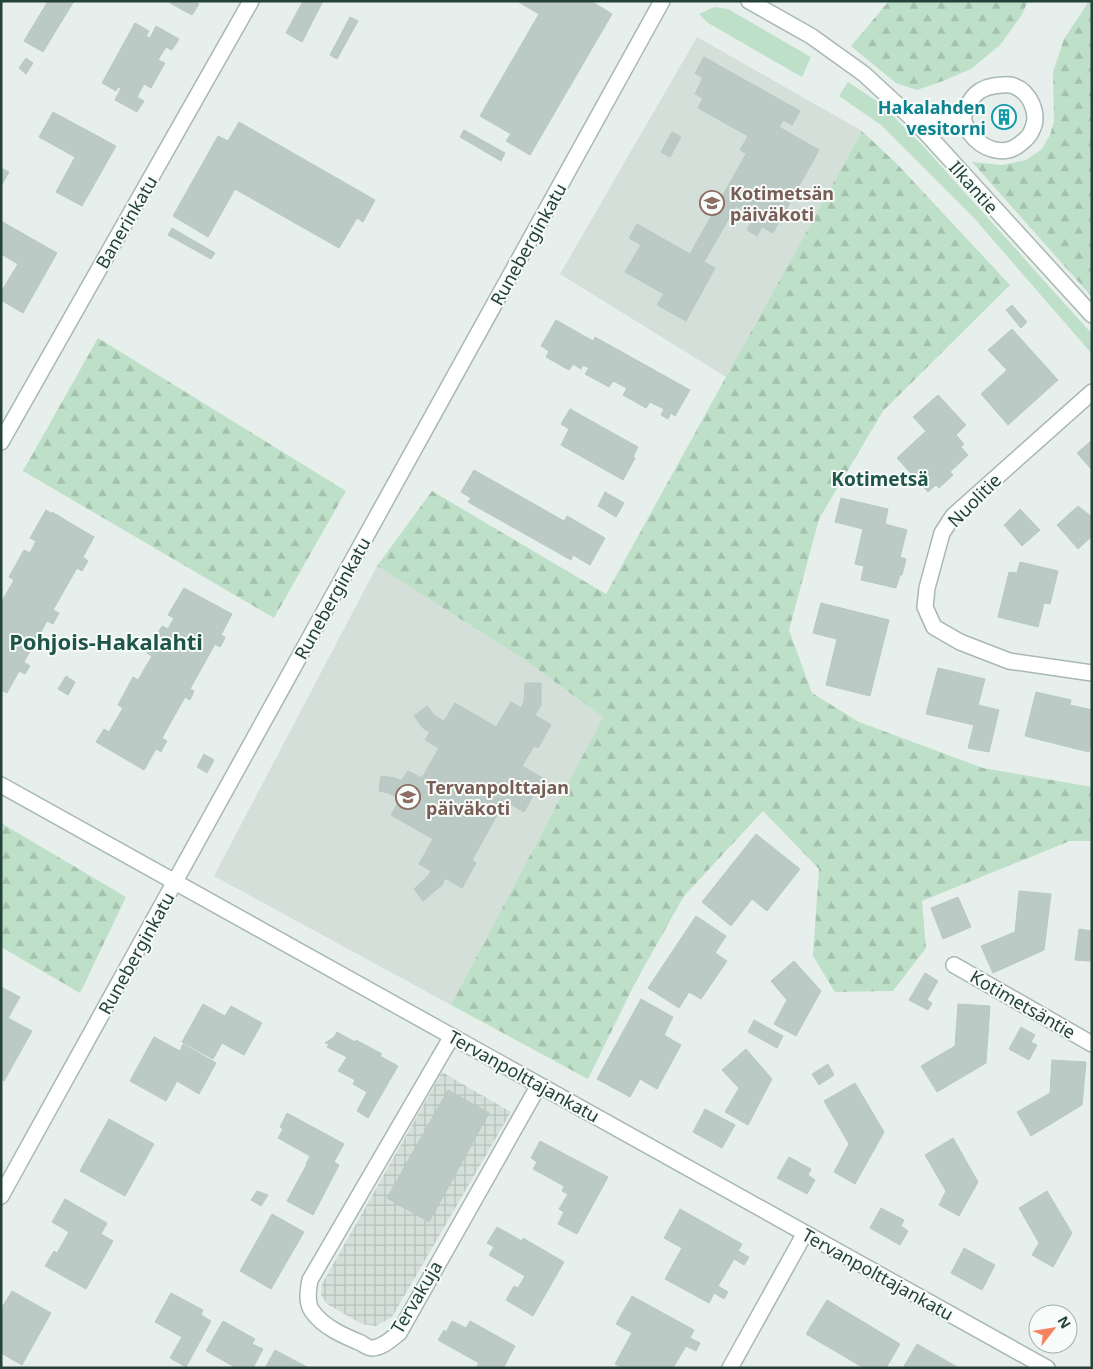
<svg xmlns="http://www.w3.org/2000/svg" width="1093" height="1369" viewBox="0 0 1093 1369" font-family="'Noto Sans',sans-serif">
  <style>
    .built { fill: #d4dfda }
    .industrial { fill: url(#industrial-grid) }
    .green { fill: #bfe0c8 }
    .forest { fill: url(#forest-firs) }
    .building { fill: #bbcac4; stroke: #b8c9c2 }
    .lines { fill: none; stroke-linecap: round; stroke-linejoin: round }
    .minor-casing { stroke: #a8b8b2; stroke-width: 18 }
    .minor { stroke: #fff; stroke-width: 15 }
    .labels { text-anchor: middle; dominant-baseline: central; stroke-width: 4; stroke-linejoin: round; paint-order: stroke }
    .culture-label { font-size: 18px; font-weight: bold; fill: #0d838f; stroke: #f7fbf9; text-anchor: end }
    .street-label { font-size: 18px; fill: #24423a; stroke: #f7fbf9 }
    .education-label { font-size: 18px; font-weight: bold; fill: #785e54; stroke: #f7fbf9; text-anchor: start }
    .neighbourhood-label { font-size: 19px; font-weight: bold; fill: #1f5548; stroke: #f7fbf9 }
    .district-label { font-size: 22px; font-weight: bold; fill: #1f5548; stroke: #f7fbf9 }
  </style>
  <defs>
    <pattern id="industrial-grid" width="8" height="8" patternUnits="userSpaceOnUse" patternTransform="scale(1.25)"><rect width="8" height="8" fill="#d4dfda"/><path d="M0 4h8M4 0v8" fill="none" stroke="#b6c1bc"/></pattern>
    <pattern id="forest-firs" width="22" height="20" patternUnits="userSpaceOnUse" patternTransform="scale(1.25)"><rect width="22" height="20" fill="#bfe0c8"/><path d="M5 1l3.5 6h-7zM16 11l3.5 6h-7z" fill="#a4c1ad"/></pattern>
  </defs>
  <rect width="100%" height="100%" fill="#e6efeb"/>
  <!-- built -->
  <path class="built" d="M697,37l165,94 -136,246 -166,-103z
    M377,566l145,92 81,59 -152,288 -237,-129z"/>
  <!-- industrial -->
  <path class="industrial" d="M442,1072l69,40 -119,205 -16,9 -14,-2 -35,-20 -6,-9 1,-11z"/>
  <!-- green -->
  <path class="green" d="M714,7l14,2 83,48 -9,20 -94,-54 -9,-9z
    M848,82l33,22 44,44 167,186v20l-118,-136 -93,-93 -42,-29z"/>
  <!-- forest -->
  <path class="forest" d="M889,1h139l-7,15 -21,29 -29,24 -28,12 -26,9 -21,-7 -45,-37z
    M1089,1h3v296l-120,-135 30,3 24,-5 16,-11 8,-14 4,-14 -1,-49 11,-33z
    M862,131l35,33 113,121 -127,126 -64,108 -30,111 23,63 47,29 124,46 109,19v54h-22l-148,60 4,47 -33,43 -58,1 -22,-36 6,-87 -56,-58 -79,85 -49,87 -47,96 -137,-74 152,-288 -81,-59 -145,-92 55,-75 174,103z
    M98,338l248,153 -72,127 -251,-147z
    M1,823l125,74 -46,96 -79,-46z"/>
  <!-- building -->
  <path class="building" d="M48,1h26l-31,51 -19,-11z
    M171,1h23l5,3 -7,11 -22,-12z
    M303,1h20l-21,41 -16,-9z
    M517,1h74l21,13 -82,141 -24,-14 5,-7 -31,-18 59,-102z
    M350,17l8,4 -21,38 -7,-4z
    M135,23l14,8 -3,5 4,2 6,-12 23,13 -7,11 -6,-3 -8,13 7,3 -14,25 -7,-4 -7,13 7,4 -7,11 -22,-12 6,-12 -3,-1 -2,4 -14,-8z
    M704,57l96,54 -8,14 -9,-5 -4,7 40,23 -46,83 -11,-6 -5,9 -10,-6 7,-13 -20,-12 21,-39 -3,-5 2,-3 -14,-8 8,-14 -50,-28 5,-10 -8,-4 8,-16 -8,-5z
    M26,58l7,5 -7,11 -7,-6z
    M995 116a9 9 0 1 1 18 0a9 9 0 1 1-18 0Z
    M53,112l63,34 -34,60 -26,-14 19,-35 -36,-20z
    M239,122l136,78 -12,22 -6,-4 -18,30 -104,-59 -27,48 -35,-21 45,-80 10,5z
    M464,130l41,23 -4,8 -41,-24z
    M672,132l9,5 -11,20 -9,-5z
    M746,154l8,4 -2,3 3,5 -21,39 2,1 -32,56 -14,-8z
    M1,168l8,4 -8,14z
    M1,221l56,32 -34,60 -22,-13v-8l17,-28 -17,-10z
    M637,224l78,44 -29,53 -29,-16 7,-11 -39,-22 16,-27 -12,-7z
    M172,228l43,25 -4,6 -43,-24z
    M1012,305l15,17 -6,6 -15,-18z
    M556,320l37,21 2,-4 95,53 -15,26 -4,-3 -3,6 -7,-4 3,-6 -14,-7 -4,6 -23,-13 4,-7 -14,-7 -4,6 -24,-13 4,-6 -6,-3 -2,4 -8,-5 -4,6 -23,-13 3,-6 -8,-5z
    M1012,329l46,51 -50,45 -27,-31 26,-24 -19,-20z
    M938,395l28,30 -10,10 8,9 -3,3 7,8 -18,17 3,3 -14,13 -3,-3 -8,7 -31,-34 29,-27 -13,-14z
    M570,409l68,38 -5,10 2,1 -12,22 -62,-35 8,-16 -8,-5z
    M1092,440v30l-15,-17z
    M474,470l90,51 3,-5 38,22 -15,27 -17,-10 -2,5 -103,-58 3,-4 -10,-6z
    M605,492l19,11 -8,14 -18,-11z
    M841,498l47,11 -3,15 22,6 -7,27 6,2 -4,16h-2l-4,13 -35,-8 3,-14 -9,-2 8,-35 -28,-7z
    M1078,506l14,11v19l-14,13 -21,-24z
    M1020,509l20,21 -18,16 -18,-21z
    M46,510l6,4v-2l42,25 -11,20 5,4 -6,10 -5,-3 -24,42 6,3 -6,11 -6,-3 -23,41 6,4 -5,8 -6,-3 -12,22 -6,-3v-87l13,-23 -5,-3 15,-27 6,3 6,-12 -6,-3z
    M1020,562l38,9 -8,33 -6,-1 -6,24 -40,-10 11,-45 8,1z
    M184,588l48,26 -11,21 4,2 -2,5 -3,5 -5,-3 -25,45 4,2 -4,9 -5,-3 -23,41 5,3 -3,5 -3,6 -5,-3 -12,21 -48,-28 8,-13 5,3 14,-24 -5,-3 15,-28 5,3 14,-24 -5,-3 15,-27 6,3 6,-11 -6,-3z
    M821,603l68,17 -19,76 -44,-11 11,-46 -24,-6z
    M938,668l47,11 -7,26 21,5 -10,42 -21,-4 6,-23 -48,-11z
    M66,676l9,6 -7,13 -10,-6z
    M525,683h16v22l-6,10 16,10 -13,23 -4,-2 -12,20 21,12 -19,34 -19,-11 -33,59 4,3 -14,25 -17,-10 -3,7 -19,16 -9,-12 14,-13 3,-5 -12,-7 14,-25 -42,-24 9,-16 -11,-6 -10,-2 2,-15 14,2 6,3 7,-10 14,7 17,-30 -14,-8 5,-8 -6,-3 -10,-13 13,-10 8,10 9,5 11,-18 41,24 15,-25 10,6 3,-6z
    M1036,692l35,8 -1,5 22,5v30l-3,12 -64,-16z
    M204,754l10,6 -7,13 -10,-6z
    M756,834l44,35 -33,42 -15,-12 -21,27 -29,-24z
    M1019,891l32,3 -7,56 -51,23 -12,-27 34,-14z
    M958,897l13,30 -28,12 -12,-31z
    M696,916l30,20 -11,17 12,8 -26,38 -12,-7 -10,16 -31,-20z
    M1079,929l13,2 -2,30 -15,-1z
    M794,961l27,30 -25,45 -22,-12 13,-24 -16,-19z
    M925,973l13,8 -11,19 5,3 -4,7 -19,-10z
    M1,987l19,10 -12,21 24,13 -28,50 -3,-2z
    M641,999l32,18 -9,18 17,10 -24,44 -17,-10 -10,18 -33,-18z
    M203,1004l22,12 6,-10 31,17 -18,32 -22,-12 -9,16 -31,-17z
    M958,1004l32,2 -4,57 -49,29 -16,-26 34,-20z
    M754,1020l29,16 -6,12 -29,-16z
    M1021,1027l14,8 -4,7 6,3 -8,15 -20,-11z
    M337,1032l18,10 1,-2 26,14 -2,2 18,10 -30,52 -11,-7 10,-19 -14,-8 2,-4 -17,-9 9,-14 -20,-10 2,-3 -4,-1 9,-6z
    M154,1037l26,14 3,-7 33,19 -17,31 -22,-13 -11,20 -36,-20z
    M746,1049l26,30 -24,46 -23,-13 14,-24 -17,-18z
    M1052,1060l34,2 -4,43 -51,31 -14,-24 33,-19z
    M828,1064l6,11 -15,10 -7,-11z
    M855,1083l29,49 -29,52 -21,-12 15,-28 -25,-43z
    M448,1090l41,23 -60,109 -42,-24z
    M705,1109l30,16 -13,23 -29,-16z
    M287,1113l57,31 -10,18 5,3 -26,50 -26,-14 20,-37h-1l4,-8 -32,-18 5,-9 -3,-2z
    M109,1119l45,25 -29,52 -45,-25z
    M953,1138l25,44 -19,34 -20,-11 7,-14 -21,-36z
    M540,1141l68,36 -31,57 -19,-10 6,-12 -5,-3 9,-15 -6,-3 2,-5 -31,-17 4,-7 -6,-4z
    M789,1157l22,12 -3,6 7,5 -8,14 -30,-16z
    M257,1191l11,4 -7,11 -10,-6z
    M1047,1191l25,42 -19,34 -21,-12 7,-12 -20,-35z
    M65,1199l42,24 -6,11 12,7 -27,48 -41,-23 9,-15 3,2 12,-21 -17,-10z
    M881,1208l23,12 -3,6 7,5 -8,14 -30,-17z
    M680,1209l62,35 -4,7 11,6 -5,8 -10,-6 -16,27 10,6 -4,7 -10,-6 -5,10 -44,-24 17,-31 -18,-10z
    M272,1214l32,18 -33,57 -31,-18z
    M497,1227l25,14 1,-3 41,24 -31,54 -27,-16 8,-14 4,2 7,-12 -36,-21 5,-8 -7,-4z
    M964,1248l31,17 -13,25 -31,-17z
    M12,1291l39,22 -29,52 -21,-12v-44z
    M171,1293l32,17 -2,5 10,6 -25,46 -16,-9 12,-21 -27,-15z
    M632,1296l62,34 -4,8 10,5 -4,8 -10,-5 -13,22h-50l-8,-4 17,-31 -16,-9z
    M827,1300l73,44 -14,24h-22l-58,-34z
    M223,1321l32,18 -3,5 11,5 -10,19h-21l1,-2 -27,-15z
    M452,1321l14,7 4,-7 45,25 -11,21 2,1h-30l3,-5 -41,-23 6,-10 2,2z
    M917,1344l42,24h-56z
    M275,1350l32,17 -42,1z"/>
  <g class="lines">
    <defs>
      <path id="minor" d="M749,1l62,35 53,38 52,48 176,193
        M916,122l47,-3c6,-22 15,-33 39,-34 4,0 8,-1 12,1 16,6 26,28 18,44 -2,6 -8,11 -12,14 -17,14 -39,4 -50,-11 -3,-4 -5,-9 -7,-14
        M1092,392l-139,124 -11,17 -15,55 -2,19 9,20 26,15 49,19 83,12
        M1,442l250,-441
        M1,785l1046,583
        M954,965l138,79
        M452,1036l-142,244c-2,10 -4,22 2,31 11,16 32,25 49,32 3,2 7,5 11,5 10,0 19,-9 27,-15l140,-248
        M1,1196l661,-1195
        M730,1368l75,-135"/>
    </defs>
    <!-- minor casing -->
    <use href="#minor" class="minor-casing"/>
    <!-- minor -->
    <use href="#minor" class="minor"/>
  </g>
  <!-- icons -->
  <defs>
    <symbol id="building-ring" viewBox="-11 -11 22 22"><circle r="9.5" fill="#f7fbf9" stroke="#0f9aa8" stroke-width="1.5"/><path d="M-4-6H4V6H1V3H-1V6H-4ZM-2.5-4.3h1.7v1.8h-1.7ZM.8-4.3h1.7v1.8H.8ZM-2.5-1h1.7V.8h-1.7ZM.8-1h1.7V.8H.8Z" fill="#0f9aa8"/></symbol>
    <symbol id="school-ring" viewBox="-11 -11 22 22"><circle r="9.5" fill="#f7fbf9" stroke="#8d6e63" stroke-width="1.5"/><path d="M0-5L7-2L0 1L-7-2ZM-4 1L0 2.5L4 1V4Q0 6-4 4Z" fill="#8d6e63"/></symbol>
  </defs>
  <g fill-rule="evenodd">
    <use href="#building-ring" x="990" y="103" width="28" height="28"/>
    <use href="#school-ring" x="698" y="189" width="28" height="28"/>
    <use href="#school-ring" x="394" y="783" width="28" height="28"/>
  </g>
  <g class="labels">
    <!-- culture labels -->
    <g class="culture-label">
      <text x="986" y="107">Hakalahden<tspan x="986" dy="21">vesitorni</tspan></text>
    </g>
    <!-- street labels -->
    <g class="street-label">
      <text transform="translate(974 187) rotate(48)">Ilkantie</text>
      <text transform="translate(126 222) rotate(-60)">Banerinkatu</text>
      <text transform="translate(528 244) rotate(-61)">Runeberginkatu</text>
      <text transform="translate(974 500) rotate(-45)">Nuolitie</text>
      <text transform="translate(332 598) rotate(-61)">Runeberginkatu</text>
      <text transform="translate(136 953) rotate(-61)">Runeberginkatu</text>
      <text transform="translate(1023 1004) rotate(30)">Kotimetsäntie</text>
      <text transform="translate(524 1076) rotate(29)">Tervanpolttajankatu</text>
      <text transform="translate(878 1274) rotate(29)">Tervanpolttajankatu</text>
      <text transform="translate(416 1297) rotate(-59)">Tervakuja</text>
    </g>
    <!-- education labels -->
    <g class="education-label">
      <text x="730" y="193">Kotimetsän<tspan x="730" dy="21">päiväkoti</tspan></text>
      <text x="426" y="787">Tervanpolttajan<tspan x="426" dy="21">päiväkoti</tspan></text>
    </g>
    <!-- neighbourhood labels -->
    <g class="neighbourhood-label">
      <text x="880" y="479">Kotimetsä</text>
    </g>
    <!-- district labels -->
    <g class="district-label">
      <text x="106" y="641">Pohjois-Hakalahti</text>
    </g>
  </g>
  <!-- border -->
  <rect width="1093" height="1369" fill="none" stroke="#24423a" stroke-width="5"/>
  <!-- north arrow -->
  <g transform="translate(1053 1329) rotate(59)"><circle r="24" fill="#f7fbf9" stroke="#a3b1ad"/>
  <path d="M0-4L9 19L0 12L-9 19Z" fill="#f4845f"/>
  <text y="-8" font-size="14" font-weight="bold" text-anchor="middle" fill="#24423a">N</text>
  </g>
</svg>
